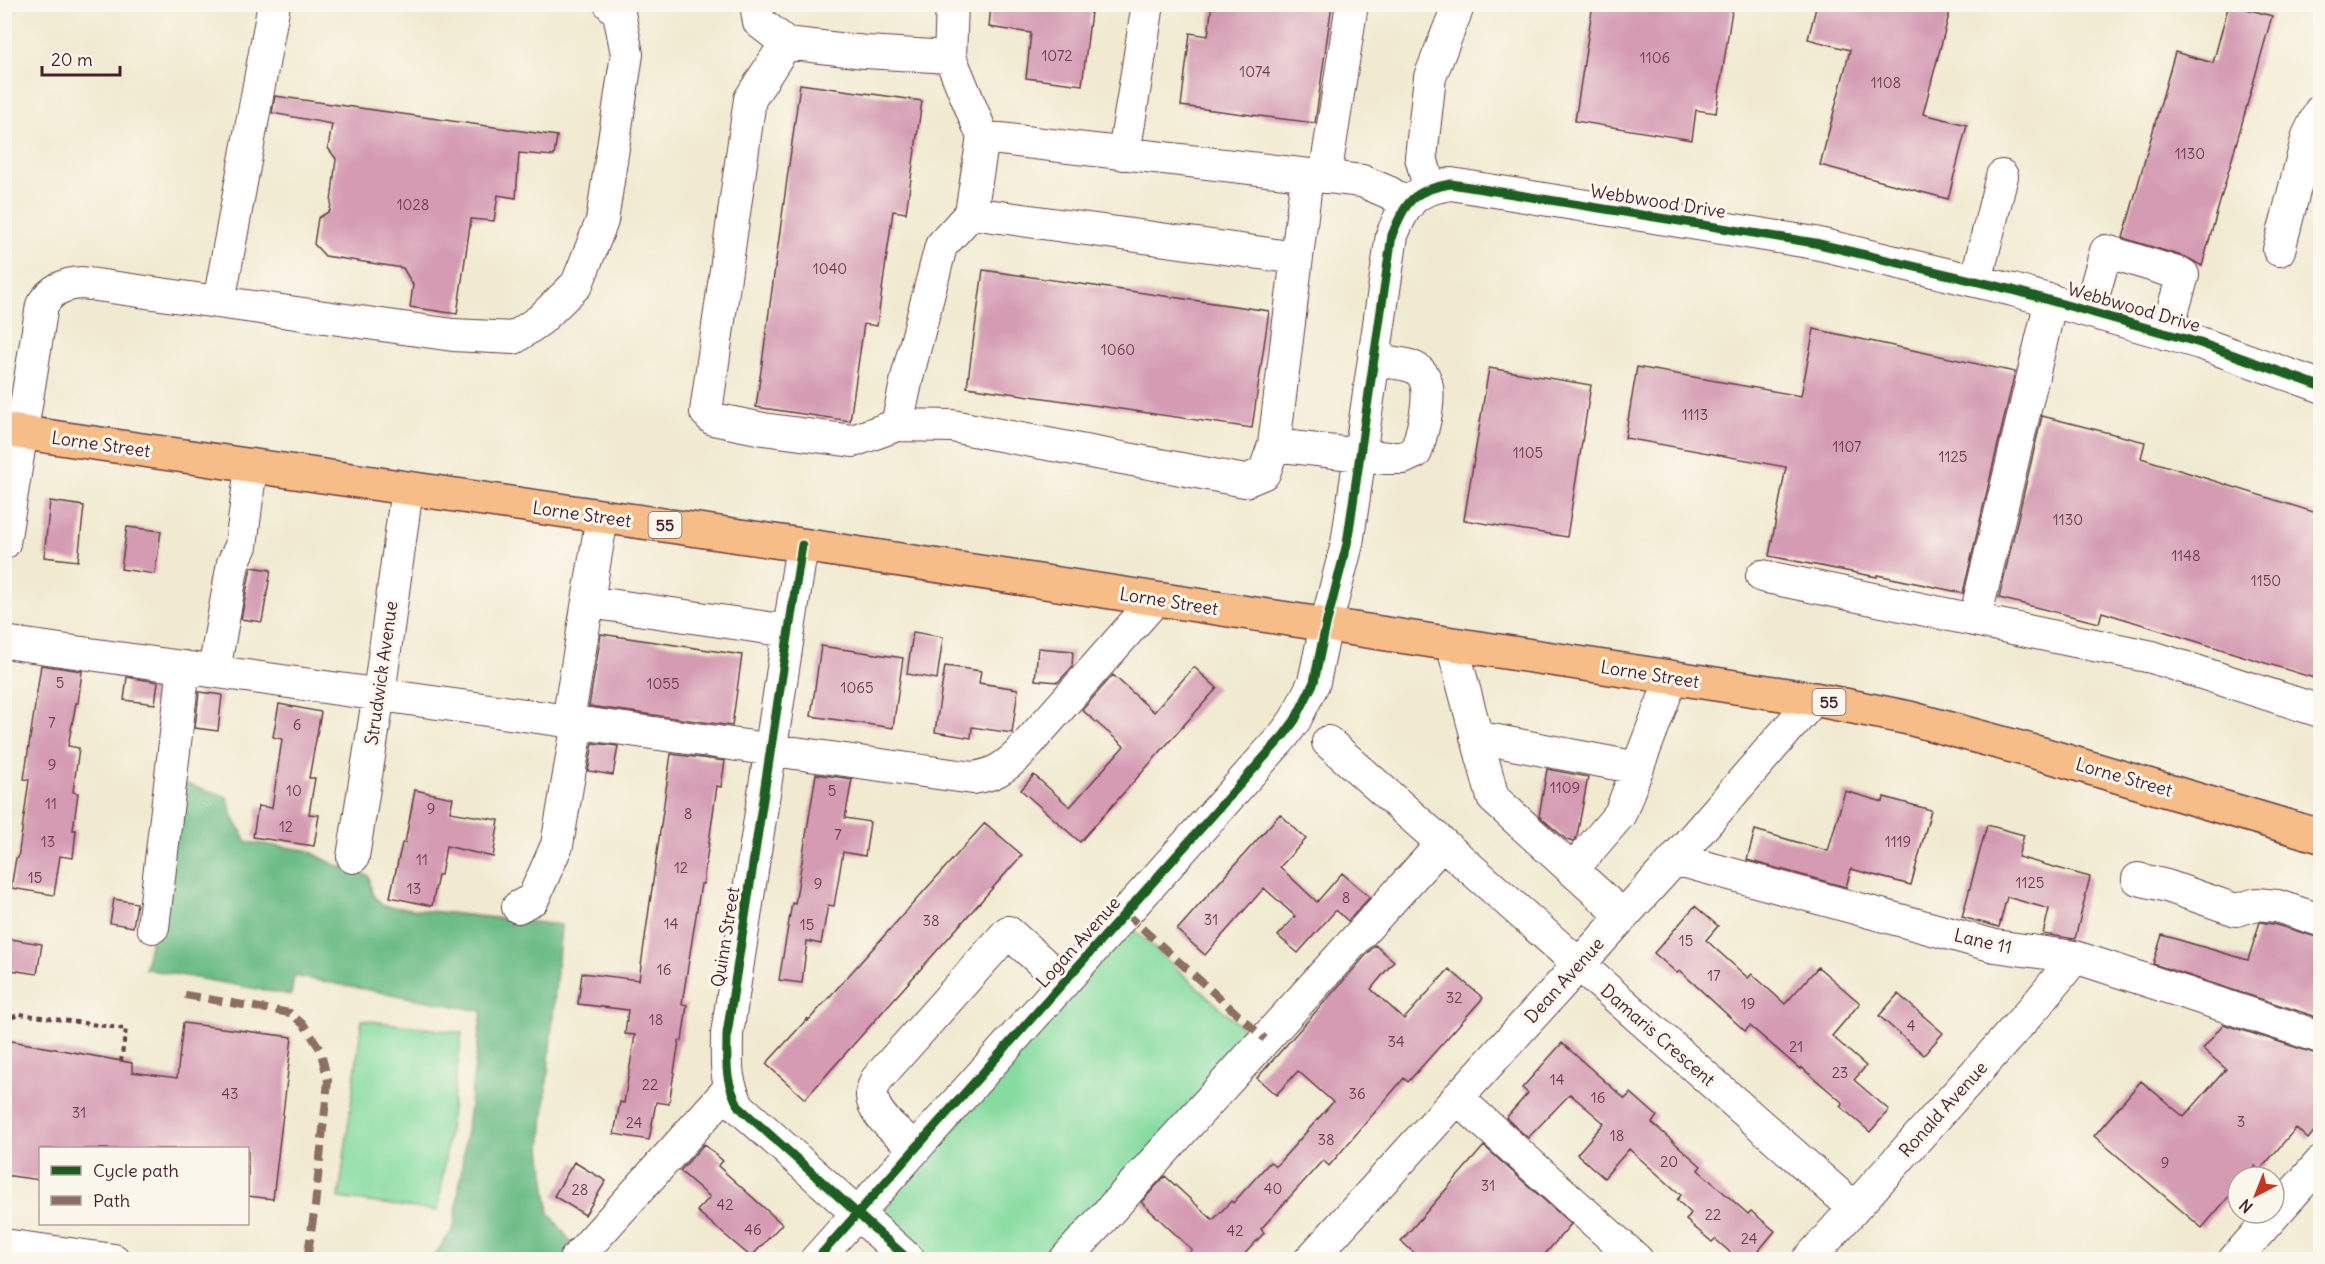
<svg xmlns="http://www.w3.org/2000/svg" width="2325" height="1264" viewBox="0 0 2325 1264" font-family="Delius,sans-serif">
  <style>
    .green { fill: #86dca0; stroke: #687e66; stroke-width: 1.5 }
    .forest { fill: #6cbc86; stroke: #5b6e58; stroke-width: 1.5 }
    .building { fill: #d49bb2 }
    .lines { fill: none; stroke-linecap: round; stroke-linejoin: round }
    .minor-casing { stroke: #633d44; stroke-width: 34 }
    .major-casing { stroke: #633d44; stroke-width: 36 }
    .path { stroke: #633d44; stroke-width: 4; stroke-dasharray: 4.5 4.5; stroke-linecap: butt }
    .minor { stroke: #fff; stroke-width: 32 }
    .major { stroke: #f7bd88; stroke-width: 33 }
    .quiet { stroke: #8d6e63; stroke-width: 8; stroke-dasharray: 15 8; stroke-linecap: butt }
    .cycleway-casing { stroke: #fbf7ec; stroke-width: 13 }
    .cycleway { stroke: #1b5e20; stroke-width: 9 }
    .labels { text-anchor: middle; dominant-baseline: central; stroke-width: 6; stroke-linejoin: round; paint-order: stroke }
    .number-label { font-size: 15px; fill: #6c3e4d }
    .shield { fill: #fbf7ec; stroke: #7f6065; stroke-width: 1.5 }
    .shield-label { font-size: 16px; font-weight: bold; fill: #4a1f2b }
    .street-label { font-size: 18px; fill: #4a1f2b; stroke: #fbf7ec }
  </style>
  <rect width="100%" height="100%" fill="#fbf7ec"/>
  <filter id="ink" filterUnits="userSpaceOnUse"><feTurbulence type="fractalNoise" baseFrequency=".0167" numOctaves="2"/><feDisplacementMap in="SourceGraphic" scale="12" xChannelSelector="R" yChannelSelector="G"/><feConvolveMatrix kernelMatrix="1 2 1 2 8 2 1 2 1" color-interpolation-filters="sRGB"/></filter>
  <filter id="wash" filterUnits="userSpaceOnUse"><feTurbulence type="fractalNoise" baseFrequency=".008" numOctaves="4" result="noise"/><feDisplacementMap in="SourceGraphic" scale="24" xChannelSelector="R" yChannelSelector="G"/><feGaussianBlur stdDeviation="1.35" result="paint"/><feColorMatrix in="noise" values="0 0 0 0 0 0 0 0 0 0 0 0 0 0 0 0 0 1.4 0 .05"/><feComposite in="paint" operator="in"/></filter>
  <g filter="url(#wash)">
    <rect width="100%" height="100%" fill="#f1ead1"/>
    <!-- green -->
    <path class="green" d="M1122,919l137,124 -197,216h-156l-48,-42z
      M362,1020l100,13 -24,178 -99,-13z"/>
    <!-- forest -->
    <path class="forest" d="M183,783l44,14 7,22 13,23 60,8 26,14 36,12 3,18 11,12 178,19 -20,223 8,65 30,40 -6,7 -141,-1 22,-31 28,-217 -188,-35 -3,19 -146,-26z"/>
    <g id="blocks">
      <!-- building -->
      <path class="building" d="M991,4h101l-10,81 -56,-7 5,-45 -42,-6z
        M1212,4h120l-17,119 -134,-17 9,-73 18,3z
        M1593,4h140l-17,109 -20,-3 -4,30 -117,-19z
        M1817,4h123l11,3 -28,107 44,11 -19,74 -128,-34 30,-115 -42,-11z
        M2229,4l43,12 -70,250 -14,-8 -65,-20 52,-186 38,11z
        M800,84l122,17 -16,112 -13,-2 -16,115 -13,-2 -14,97 -94,-14z
        M275,96l282,40 -3,20 -35,-3 -3,45 -18,-3 -4,26 -23,-2 -14,95 -47,-7 3,-22 -10,-17 -78,-12 -11,-12 4,-26 12,-7 6,-52 -8,-11 4,-24 -60,-11z
        M983,270l286,41 -17,117 -285,-41z
        M1814,329l201,43 -52,221 -86,-18v2l-108,-21 17,-89 -161,-29 12,-71 164,29z
        M1489,368l102,17 -24,152 -103,-17z
        M2042,416l103,26 -4,16 179,56v166l-218,-68 -3,11 -100,-25z
        M50,501l34,5 -6,55 -34,-4z
        M127,527l34,4 -6,43 -34,-5z
        M251,567l20,3 -9,52 -21,-3z
        M913,632l30,5 -6,42 -30,-5z
        M601,634l141,21 -10,71 -143,-20z
        M821,646l82,12 -10,70 -82,-12z
        M1038,648l35,3 -1,16 -14,15 -23,-2z
        M41,665l41,6 -4,32h-2l-8,43 11,2 -6,44 5,1 -5,37h3l-3,28 -13,-2 -6,39 -43,-7 5,-30h2l5,-35 6,-43 -5,-1z
        M945,666l36,5 -2,12 39,6 -6,44 -40,-6 -1,11 -36,-6z
        M1194,667l23,21 -137,154 -59,-52 13,-15 36,32 54,-61 -42,-36 31,-35 41,37z
        M127,677l31,5 -3,22 -31,-4z
        M199,692l23,3 -4,36 -23,-3z
        M279,704l42,8 -12,66h6l-6,36 10,1 -5,31 -61,-9 5,-31 14,2 10,-69 -9,-2z
        M593,743l25,3 -5,29 -25,-4z
        M671,754l54,7 -4,26 -4,-1 -14,98h-2l-19,120 5,1 -5,36h-3l-10,63 -13,-2 -7,38 -35,-6 6,-32 4,1 11,-68 -10,-1 3,-24 -50,-6 4,-31 57,7z
        M1547,769l41,8 -11,59 -4,6 -6,-2 -28,-24z
        M816,774l36,5 -7,39 25,4 -5,34 -22,-4 -9,54 -6,-1 -7,39 -14,-3 -5,42 -23,-3 13,-77 3,1z
        M415,790l38,8 -3,14 49,8 -6,37 -47,-11 -5,29h-3l-6,31 -42,-9 12,-54h3z
        M1845,791l38,11 1,-5 47,13 -20,75 -60,-16 -5,18 -99,-27 8,-30 73,21z
        M1280,814l26,25 -26,28 37,35 25,-29 28,24 -22,24 -12,-11 -38,43 -20,-17 17,-20 -31,-28 -59,67 -28,-25z
        M985,823l37,32 -217,244 -39,-35 42,-46 -1,4z
        M1987,825l37,10 -6,22 72,20 -15,62 -32,-5 6,-25 -42,-12 -8,30 -37,-10z
        M114,899l23,4 -4,24 -23,-4z
        M1695,906l23,20 -12,14 42,38 4,-4 33,30 33,-37 42,36 -28,33 34,30 -12,14 35,30 -19,22 -30,-26 3,-3 -42,-36 -1,2 -50,-43 -5,5 -65,-60 -3,2 -23,-20z
        M2260,922l13,2 47,14v80l-167,-54 9,-29 86,25z
        M4,938l38,6 -5,30 -33,-5z
        M1375,945l19,16 -23,28 33,30 45,-50 34,29 -75,84 -4,-4 -75,88 -6,-6 -62,69 3,4 -25,27h-56l9,-10 -51,-48 24,-26 48,44 18,-19 2,2 37,-41 6,4 57,-64 -35,-31 -22,24 -19,-17z
        M1898,994l45,39 -19,22 -45,-39z
        M183,1023l109,14 -19,162 -25,-3v-47h-208v31l-36,-5 2,-135 126,23v9l45,6z
        M2223,1024l97,31v69l-12,15 -12,-11 -36,42 -5,-4 -9,11h-8v9l-36,42 -108,-92 47,-55 43,36 42,-48 -23,-20z
        M1562,1043l63,56 6,-6 26,23 -5,7 49,43 -3,4 50,44 3,-3 24,20 -24,29h-12l-24,-21 -3,3 -26,-22 5,-7 -14,-13 4,-5 -52,-46 -25,29 -27,-24 27,-31 -34,-29 -42,44 -22,-20 22,-25 -6,-5z
        M704,1144l19,17 -5,5 64,58 -31,33 -54,-46 13,-14 -30,-26z
        M1484,1146l87,78 -31,36h-118l-21,-19z
        M574,1162l32,19 -21,34 -31,-19z"/>
    </g>
  </g>
  <g filter="url(#ink)">
    <use href="#blocks" fill-opacity="0" stroke="#633d44" stroke-width="1.5"/>
    <g class="lines">
      <defs>
        <path id="minor" d="M756,4l3,18 27,21 79,9 85,5
          M786,43l-36,56 -44,313 7,7 50,10 90,12 44,-16 55,1 293,55 19,-8 10,-28 33,-270
          M983,137l379,44 28,12 18,12
          M1124,154l24,-150
          M1325,177l27,-173
          M1429,187l-8,-30 9,-80 29,-73
          M971,213l326,45
          M2279,250l29,-114 12,-25
          M1976,281l26,-105
          M219,302l55,-298
          M2089,311l17,-60 77,24 -17,59
          M897,425l10,-47 34,-132 30,-33 12,-76 -33,-80 2,-53
          M1274,445l113,13h16l13,-6c6,-19 21,-67 3,-81 -8,-8 -34,-9 -45,-11
          M4,543l38,-238c10,-16 22,-21 40,-22l371,52 61,3 26,-18 37,-36 25,-63 25,-167 -8,-41 -9,-9
          M802,545l-75,489c0,31 -3,45 12,73l170,153
          M1762,576l390,81 168,54
          M589,602l200,29
          M1975,619l76,-319
          M4,642l969,136c20,-3 30,-9 45,-23l138,-156
          M1452,644l41,154 130,118
          M214,671l19,-108 8,-17 10,-80
          M568,721l34,-204
          M1476,737l162,31
          M1328,742l526,466
          M353,857l26,-163 28,-205
          M1675,859l320,87 80,11 215,70
          M1572,870l48,-56 52,-137
          M2138,879l29,7 69,24 21,-6 20,2 43,14
          M518,907l15,-8 24,-54 21,-123
          M153,927l31,-260
          M2299,1030l21,7
          M1457,1098l180,162
          M916,1148c-15,-13 -45,-33 -44,-55 0,-4 3,-9 4,-13l132,-148 56,50
          M4,1245l110,15
          M575,1260l154,-171
          M816,1260l468,-525 11,-15 19,-38 12,-57 21,-81 45,-309c14,-34 21,-45 59,-51l364,59 198,47 187,53 120,43
          M1065,1260l377,-416
          M1310,1260l365,-401 139,-160
          M1808,1260l231,-258 36,-45
          M2234,1260l86,-97"/>
        <path id="major" d="M4,430l798,115 1012,154 95,19 137,37 274,81"/>
      </defs>
      <!-- minor casing -->
      <use href="#minor" class="minor-casing"/>
      <!-- major casing -->
      <use href="#major" class="major-casing"/>
      <!-- path -->
      <path class="path" d="M4,1021l16,-7 106,15 -5,32"/>
      <!-- minor -->
      <use href="#minor" class="minor"/>
      <!-- major -->
      <use href="#major" class="major"/>
      <!-- quiet -->
      <path class="quiet" d="M1125,913l140,126
        M185,995l105,18 14,12 16,24 8,32 -13,125 -8,54"/>
      <defs>
        <path id="cycleway" d="M802,545l-75,489c0,31 -3,45 12,73l170,153
          M816,1260l468,-525 11,-15 19,-38 12,-57 21,-81 45,-309c14,-34 21,-45 59,-51l364,59 198,47 187,53 120,43"/>
      </defs>
      <!-- cycleway casing -->
      <use href="#cycleway" class="cycleway-casing"/>
      <!-- cycleway -->
      <use href="#cycleway" class="cycleway"/>
    </g>
  </g>
  <g class="labels">
    <!-- number labels -->
    <g class="number-label">
      <text x="1057" y="55">1072</text>
      <text x="1655" y="57">1106</text>
      <text x="1255" y="71">1074</text>
      <text x="1886" y="82">1108</text>
      <text x="2190" y="153">1130</text>
      <text x="413" y="204">1028</text>
      <text x="830" y="268">1040</text>
      <text x="1118" y="349">1060</text>
      <text x="1695" y="414">1113</text>
      <text x="1847" y="446">1107</text>
      <text x="1528" y="452">1105</text>
      <text x="1953" y="456">1125</text>
      <text x="2068" y="519">1130</text>
      <text x="2186" y="555">1148</text>
      <text x="2266" y="580">1150</text>
      <text x="60" y="682">5</text>
      <text x="663" y="683">1055</text>
      <text x="857" y="687">1065</text>
      <text x="52" y="722">7</text>
      <text x="297" y="724">6</text>
      <text x="52" y="764">9</text>
      <text x="1565" y="787">1109</text>
      <text x="294" y="790">10</text>
      <text x="832" y="790">5</text>
      <text x="51" y="803">11</text>
      <text x="431" y="808">9</text>
      <text x="688" y="813">8</text>
      <text x="286" y="826">12</text>
      <text x="838" y="834">7</text>
      <text x="48" y="841">13</text>
      <text x="1898" y="841">1119</text>
      <text x="422" y="859">11</text>
      <text x="681" y="867">12</text>
      <text x="35" y="877">15</text>
      <text x="2030" y="882">1125</text>
      <text x="818" y="883">9</text>
      <text x="414" y="888">13</text>
      <text x="1346" y="897">8</text>
      <text x="1211" y="919">31</text>
      <text x="931" y="920">38</text>
      <text x="671" y="923">14</text>
      <text x="807" y="924">15</text>
      <text x="1686" y="940">15</text>
      <text x="664" y="969">16</text>
      <text x="1714" y="975">17</text>
      <text x="1454" y="997">32</text>
      <text x="1748" y="1003">19</text>
      <text x="656" y="1019">18</text>
      <text x="1911" y="1025">4</text>
      <text x="1396" y="1041">34</text>
      <text x="1796" y="1046">21</text>
      <text x="1840" y="1072">23</text>
      <text x="1557" y="1079">14</text>
      <text x="650" y="1084">22</text>
      <text x="230" y="1093">43</text>
      <text x="1357" y="1093">36</text>
      <text x="1598" y="1097">16</text>
      <text x="79" y="1112">31</text>
      <text x="2241" y="1121">3</text>
      <text x="634" y="1122">24</text>
      <text x="1617" y="1135">18</text>
      <text x="1326" y="1139">38</text>
      <text x="1669" y="1161">20</text>
      <text x="2165" y="1162">9</text>
      <text x="1488" y="1185">31</text>
      <text x="1273" y="1188">40</text>
      <text x="580" y="1189">28</text>
      <text x="725" y="1204">42</text>
      <text x="1713" y="1214">22</text>
      <text x="753" y="1229">46</text>
      <text x="1235" y="1230">42</text>
      <text x="1749" y="1238">24</text>
    </g>
    <!-- shield labels -->
    <g class="shield">
      <rect x="648.5" y="512" width="33" height="26" rx="4.5"/>
      <rect x="1812.5" y="689" width="33" height="26" rx="4.5"/>
    </g>
    <g class="shield-label">
      <text x="665" y="525">55</text>
      <text x="1829" y="702">55</text>
    </g>
    <!-- street labels -->
    <g class="street-label">
      <text transform="translate(1658 201) rotate(9)">Webbwood Drive</text>
      <text transform="translate(2134 307) rotate(16)">Webbwood Drive</text>
      <text transform="translate(101 444) rotate(8)">Lorne Street</text>
      <text transform="translate(582 514) rotate(8)">Lorne Street</text>
      <text transform="translate(1169 601) rotate(9)">Lorne Street</text>
      <text transform="translate(381 673) rotate(-82)">Strudwick Avenue</text>
      <text transform="translate(1650 674) rotate(9)">Lorne Street</text>
      <text transform="translate(2124 777) rotate(16)">Lorne Street</text>
      <text transform="translate(725 937) rotate(-81)">Quinn Street</text>
      <text transform="translate(1983 941) rotate(13)">Lane 11</text>
      <text transform="translate(1078 942) rotate(-48)">Logan Avenue</text>
      <text transform="translate(1564 980) rotate(-48)">Dean Avenue</text>
      <text transform="translate(1658 1035) rotate(41)">Damaris Crescent</text>
      <text transform="translate(1943 1109) rotate(-48)">Ronald Avenue</text>
    </g>
  </g>
  <!-- margin -->
  <rect width="2325" height="1264" fill="none" stroke="#fbf7ec" stroke-width="24"/>
  <!-- legend -->
  <rect x="39" y="1147" width="210" height="78" fill="#fbf7ec" stroke="#b4a19f" stroke-width="1.5"/>
  <rect x="51" y="1166" width="30" height="9" fill="#1b5e20" stroke="#b4a19f" stroke-width="1.5"/>
  <text x="93" y="1177" font-size="18" fill="#4a1f2b">Cycle path</text>
  <rect x="51" y="1196" width="30" height="9" fill="#8d6e63" stroke="#b4a19f" stroke-width="1.5"/>
  <text x="93" y="1207" font-size="18" fill="#4a1f2b">Path</text>
  <!-- north arrow -->
  <g transform="translate(2256 1195) rotate(222)"><circle r="28" fill="#fbf7ec" stroke="#b4a19f" stroke-width="1.5"/>
  <path d="M0-4.5L10 22L0 15L-10 22Z" fill="#c8321e"/>
  <text y="-9" font-size="16" font-weight="bold" text-anchor="middle" fill="#4a1f2b">N</text>
  </g>
  <!-- scale -->
  <path d="M42 66v9h78v-9" fill="none" stroke="#4a1f2b" stroke-width="3"/>
  <text x="51" y="66" font-size="18" fill="#4a1f2b" stroke="#fbf7ec" stroke-width="4.5" paint-order="stroke">20 m</text>
</svg>
